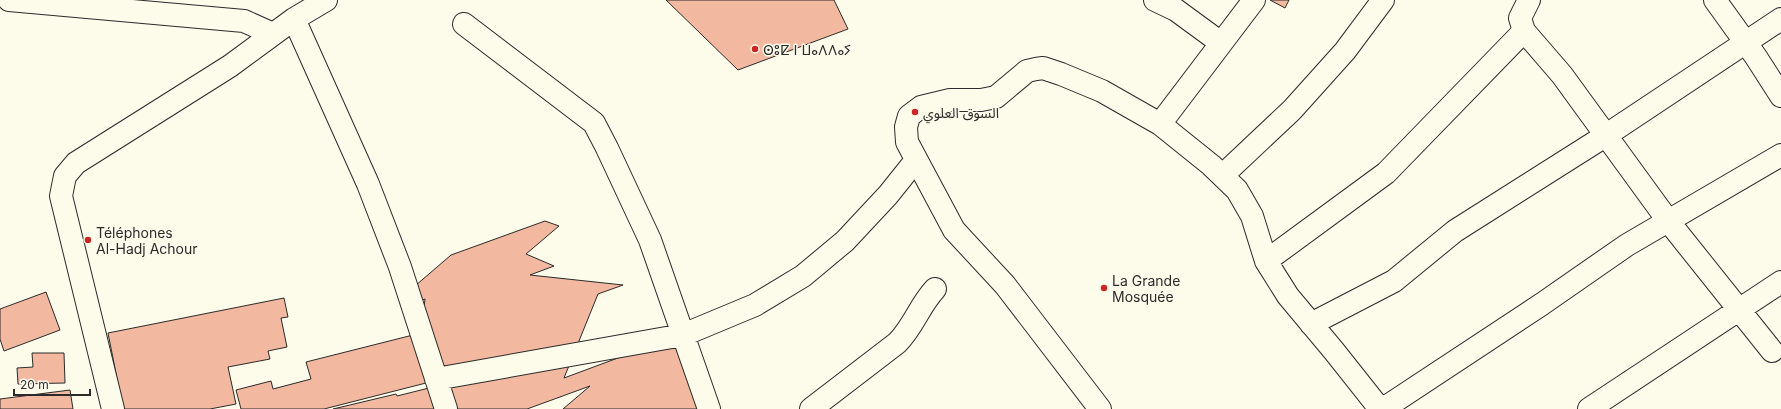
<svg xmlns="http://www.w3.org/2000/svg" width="1781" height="409" viewBox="0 0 1781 409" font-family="Inter,'Noto Sans Arabic','Noto Sans Tifinagh',sans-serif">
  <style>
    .building { fill: #f2b8a0; stroke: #2b2b2b }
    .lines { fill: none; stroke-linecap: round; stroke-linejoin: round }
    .minor-casing { stroke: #2b2b2b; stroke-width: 24 }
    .minor { stroke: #fdfbea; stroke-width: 22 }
    .poi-dot { fill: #c62828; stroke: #fdfbea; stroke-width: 1.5 }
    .labels { text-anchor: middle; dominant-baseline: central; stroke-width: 3; stroke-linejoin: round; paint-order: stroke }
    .poi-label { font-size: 14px; fill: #2b2b2b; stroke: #fdfbea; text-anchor: start }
  </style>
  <rect width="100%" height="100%" fill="#fdfbea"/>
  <!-- building -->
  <path class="building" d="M666,0h168l14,29 -110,41z
    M1270,0h19l-4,8z
    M545,221l14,5 -33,28 28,12 -24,9 93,10 -25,9 -34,84 113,-42 27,73h-141l27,-23 -63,23h-77l-29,-75 4,-35 -5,2 -5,-15 36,-31z
    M46,292l14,38 -56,21 -4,-12v-30z
    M284,298l4,19 -7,1 6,29 -19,4 2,8 -42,8 8,37 -26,5h-87l-15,-76z
    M413,335l13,48 -102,26h-83l-5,-19 35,-9 2,8 38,-10 -5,-17z
    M32,353h32l1,30 -47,1 -1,-16 16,-1z
    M433,387l5,22h-105l63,-15 1,2z
    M70,390l3,19h-73v-10z"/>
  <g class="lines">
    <defs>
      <path id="minor" d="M9,0l235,21 29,13
        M1155,0l21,10 45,33
        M1529,0l-9,18 4,13 38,44 107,147 103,129
        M1715,0l41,57 25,39
        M294,19l74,165 32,83 46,142
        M464,24l130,99 13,25 43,92 59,169
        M1160,124l94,-124
        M1223,175l69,-65 53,-59 38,-51
        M1266,261l120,-88 138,-142
        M1311,324l83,-43 61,-50 150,-95 176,-117
        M436,379l247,-44 72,-30 48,-29 42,-35 43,-46 28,-35
        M113,409l-52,-213 4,-20 11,-13 154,-97 64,-47 32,-19
        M811,409l86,-66c17,-17 22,-37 38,-54
        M1100,409l-95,-124 -51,-55 -47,-88 -1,-15 3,-11 12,-9 29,-7h31l15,-3 31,-26 9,-2 7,-1 18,6 41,17 58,33 51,41 26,25 15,26 14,45 22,35 46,55 46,58
        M1383,409l159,-105 85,-59 154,-90
        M1589,409l192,-127"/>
    </defs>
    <!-- minor casing -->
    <use href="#minor" class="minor-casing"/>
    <!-- minor -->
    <use href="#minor" class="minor"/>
  </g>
  <!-- markers -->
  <g class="poi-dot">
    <circle cx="755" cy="49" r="4"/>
    <circle cx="915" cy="112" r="4"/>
    <circle cx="88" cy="240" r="4"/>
    <circle cx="1104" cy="288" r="4"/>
  </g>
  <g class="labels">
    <!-- poi labels -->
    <g class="poi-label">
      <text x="763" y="49">ⵙⵓⵇ ⵏ ⵡⴰⴷⴷⴰⵢ</text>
      <text x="923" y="112">السوق العلوي</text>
      <text x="96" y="232">Téléphones<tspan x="96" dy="16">Al-Hadj Achour</tspan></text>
      <text x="1112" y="280">La Grande<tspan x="1112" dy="16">Mosquée</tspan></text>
    </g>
  </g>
  <!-- scale -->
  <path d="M14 389v6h76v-6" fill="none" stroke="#2b2b2b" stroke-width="2"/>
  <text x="20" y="389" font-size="12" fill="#2b2b2b" stroke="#fdfbea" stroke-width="3" paint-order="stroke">20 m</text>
</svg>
